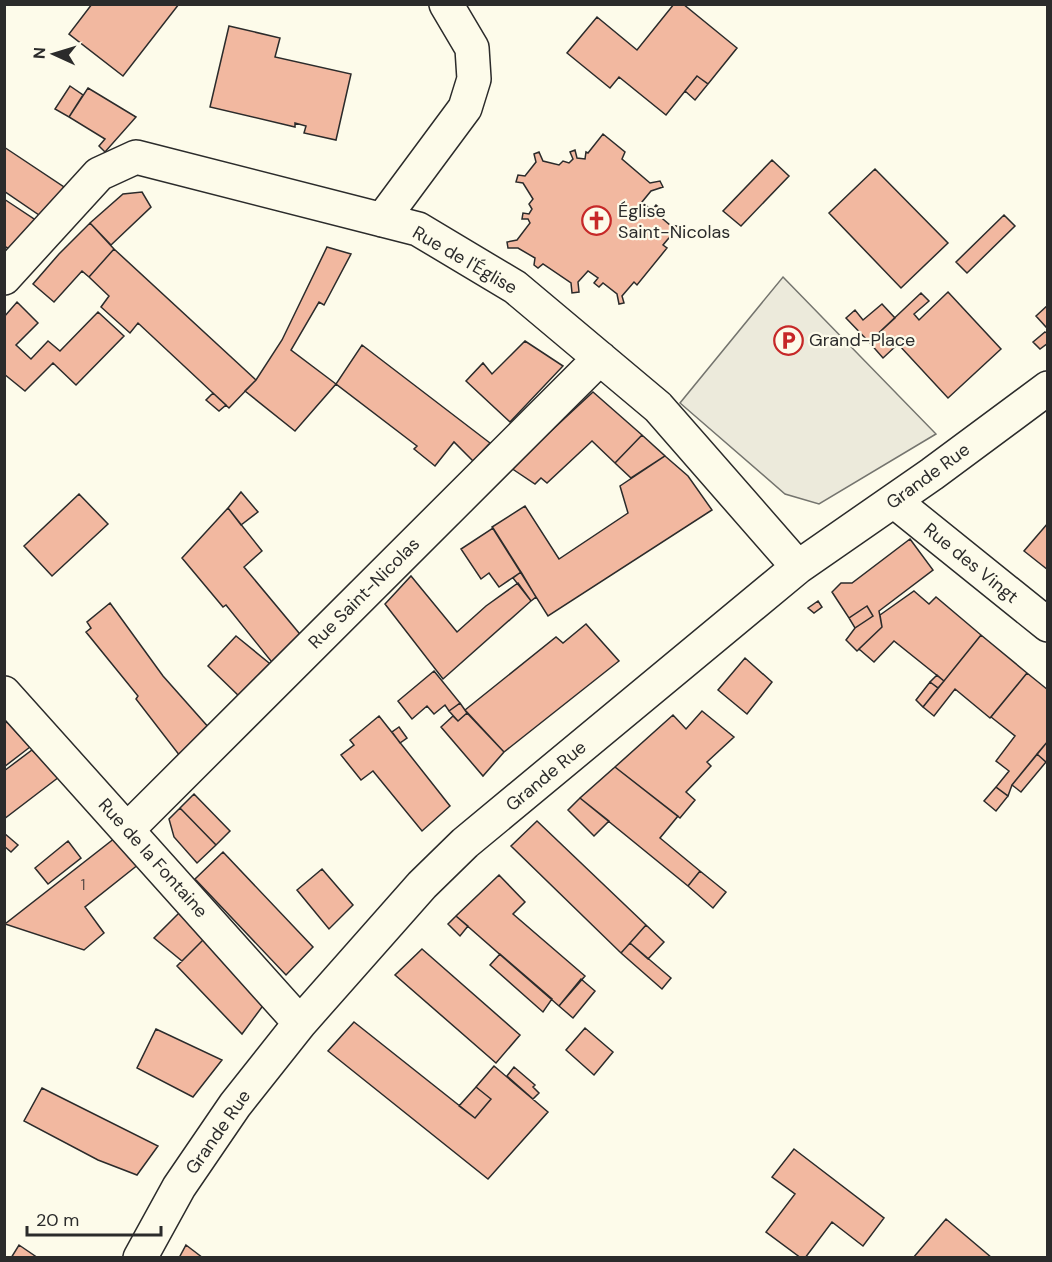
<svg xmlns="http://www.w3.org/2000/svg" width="1052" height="1262" viewBox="0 0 1052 1262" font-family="'DM Sans',sans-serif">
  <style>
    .parking { fill: #eceadb; stroke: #74746e; stroke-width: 1.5 }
    .building { fill: #f2b8a0; stroke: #2b2b2b; stroke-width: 1.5 }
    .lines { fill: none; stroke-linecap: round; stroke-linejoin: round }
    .minor-casing { stroke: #2b2b2b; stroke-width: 36 }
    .minor { stroke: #fdfbea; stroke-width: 33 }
    .labels { text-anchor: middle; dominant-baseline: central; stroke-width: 4.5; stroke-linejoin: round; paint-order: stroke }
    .number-label { font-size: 15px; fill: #5d4e48 }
    .poi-label { font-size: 18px; fill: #2b2b2b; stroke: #fdfbea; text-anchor: start }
    .street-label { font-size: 18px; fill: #2b2b2b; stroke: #fdfbea }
  </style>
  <rect width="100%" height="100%" fill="#fdfbea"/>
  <!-- parking -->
  <path class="parking" d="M783,277l153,157 -117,70 -34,-10 -105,-91z"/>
  <!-- building -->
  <path class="building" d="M92,4h87l-56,72 -54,-42z
    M674,4h9l54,44 -29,36 -11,-8 -31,39 -47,-38 -9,11 -43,-35 30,-36 40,33z
    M229,26l51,12 -5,19 76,17 -15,66 -32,-7 2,-7 -11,-3v4l-85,-20z
    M697,76l11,8 -13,16 -10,-9z
    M70,86l13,9 -14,22 -14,-8z
    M88,88l48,29 -31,35 -6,-6 6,-7 -36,-22z
    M603,134l22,18 -3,7 28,24 10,-2 3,6 -12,4 -9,11 10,8 4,-5 5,4 -4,5 13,11 12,2 1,5h-9l-11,13 4,3 -30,37 -3,-3 -12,14 2,7 -5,1 -2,-10 -14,-11 -4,4 -5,-4 4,-5 -10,-7 -10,11 1,10 -7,1 -1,-10 -28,-19 -5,4 -4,-3 1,-7 -17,-10h-10l-1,-6 10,-2 13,-17 -2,-4h-6l1,-6 6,1 3,-5 -3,-5 4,-5 -10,-16 -7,-1 2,-7 7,1 11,-14 -2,-8 5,-2 4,9 16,4 4,-4 6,2 4,-4 -3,-7 5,-2 2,8 8,1 1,-7 2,1z
    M4,147l60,40 -22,30 -38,-26z
    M772,160l17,16 -48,50 -18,-15z
    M875,169l73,74 -47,45 -72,-75z
    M142,192l9,15 -40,38 -21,-22 33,-29z
    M4,199l33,22 -26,29 -7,-4z
    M1004,215l11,11 -48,47 -11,-11z
    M90,223l24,26 -25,28 -7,-6 -28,31 -21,-18 26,-30z
    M327,247l24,7 -27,51 -5,-3 -28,48 45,34 -41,47 -50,-40 11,-11 26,-40z
    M114,249l142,131 -27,28 -91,-85 -8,10 -29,-26 8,-11 -20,-19z
    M948,292l53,57 -53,49 -50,-54 -15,14 -14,-16 52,-49 8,8 -15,13 5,6z
    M17,302l21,21 -22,22 15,14 17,-18 12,10 38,-39 26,24 -48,49 -23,-22 -28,28 -21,-17v-57z
    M882,304l13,14 -26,24 -23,-24 9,-8 8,10z
    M1048,305v21l-2,1 -10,-11z
    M1045,332l3,2v9l-8,6 -7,-7z
    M525,341l38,25 -53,56 -44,-41 17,-18 9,11z
    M362,345l128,98 -17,18 -19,-19 -19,24 -21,-17 3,-3 -81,-62z
    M593,392l49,43 -27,28 -23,-22 -45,42 -6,-5 -6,6 -24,-16z
    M213,393l13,12 -7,6 -13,-11z
    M642,435l23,21 -34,22 -16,-15z
    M665,456l23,20 24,34 -164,106 -56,-89 33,-21 34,53 69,-46 -8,-27z
    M241,492l17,20 -17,13 -13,-17z
    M79,494l29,30 -56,52 -28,-30z
    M228,508l34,43 -18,16 60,72 -29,27 -49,-61 -3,2 -41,-49z
    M1048,523v47l-24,-19z
    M493,528l28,44 -22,15 -10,-14 -8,6 -20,-30z
    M910,539l23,31 -54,41 3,16 -25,24 -11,-11 9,-12 18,-12 -6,-10 -18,12 -17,-26 9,-9h11z
    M521,572l15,25 -5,4 -18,-23z
    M411,576l46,56 29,-26 32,-23 13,18 -88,78 -58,-75z
    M914,591l15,13 7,-7 45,38 -37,46 -50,-40 -20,21 -15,-13 23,-22 -2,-12z
    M818,601l4,6 -8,6 -6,-5z
    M110,603l53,73 47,53 -30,27 -44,-57 2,-3 -52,-64 5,-4 -4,-6z
    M867,606l6,10 -18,12 -6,-10z
    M586,624l33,37 -115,91 -39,-42 91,-73 7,6z
    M981,635l46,38 -37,45 -35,-29 -21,27 -11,-9z
    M236,636l38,31 -32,32 -34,-33z
    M745,658l27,24 -25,32 -29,-24z
    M434,671l26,32 -11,8 -4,-6 -11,9 -7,-8 -15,13 -14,-18z
    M1027,673l21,17v51l-36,44 -4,11 -12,-9 13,-16 -13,-10 19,-25 -24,-19z
    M937,675l7,6 -6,7 -8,-6z
    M930,682l8,6 -15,19 -7,-7z
    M460,703l7,10 -9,8 -9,-10z
    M702,711l32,26 -27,25 4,4 -25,26 9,8 -15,18 -65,-51 58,-52 13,14z
    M467,713l37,39 -21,24 -42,-49 12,-11 5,5z
    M379,716l71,90 -28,25 -49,-60 -12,9 -20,-25 13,-10 -4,-5z
    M7,722l23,25 -26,20v-43z
    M399,727l8,11 -7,5 -8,-11z
    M1048,741v18l-2,3 -9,-8z
    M32,750l27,27 -55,42v-48z
    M1037,754l9,8 -25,30 -9,-7z
    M615,767l63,49 -18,22 40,33 -12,15 -108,-88z
    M996,787l12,9 -12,15 -12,-10z
    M194,794l36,37 -14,14 -36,-37z
    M580,798l29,23 -15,15 -26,-26z
    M180,808l36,37 -19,18 -23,-26 -5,-18z
    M537,821l109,104 -25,28 -110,-107z
    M4,833l14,12 -7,7 -7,-6z
    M115,838l24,26 -54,43 19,26 -20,17 -79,-26z
    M68,841l13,17 -33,26 -13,-16z
    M223,852l90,95 -27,28 -91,-96z
    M322,869l31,36 -24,24 -32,-39z
    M700,871l26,21 -13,16 -25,-22z
    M499,875l26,27 -12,12 72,62 -26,30 -103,-90z
    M182,910l24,27 -24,24 -28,-23z
    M456,916l12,10 -8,10 -12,-12z
    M646,925l18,17 -16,17 -18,-16z
    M206,937l58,62 -2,8 -20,27 -65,-68z
    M630,943l41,35 -9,11 -41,-36z
    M422,949l98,86 -24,28 -101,-88z
    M500,954l52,45 -9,13 -53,-47z
    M581,979l14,12 -22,27 -14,-12z
    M354,1022l121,96 16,-19 -15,-12 18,-21 54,46 -60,67 -160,-128z
    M585,1028l28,24 -19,23 -28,-25z
    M156,1029l66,31 -29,37 -56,-29z
    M514,1067l21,18 -2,2 6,6 -6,6 -26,-23z
    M476,1087l15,12 -16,19 -16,-12z
    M42,1088l116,58 -21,29 -39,-15 -74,-39z
    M794,1149l90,69 -21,28 -31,-24 -27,36h-4l-35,-26 29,-38 -23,-17z
    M946,1219l46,39h-79z
    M19,1245l19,13h-27z
    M186,1245l17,13h-24z"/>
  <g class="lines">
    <defs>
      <path id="minor" d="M382,220l83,-112 9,-29 -2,-31 -26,-44
        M4,278l95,-104 37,-17 282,72 97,58 143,120 140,160
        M894,501l154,124
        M4,693l296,330
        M128,829l472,-471
        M140,1258l39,-71 56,-82 65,-82 122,-138 43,-42 333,-276 134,-93 116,-86"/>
    </defs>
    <!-- minor casing -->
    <use href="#minor" class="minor-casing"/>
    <!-- minor -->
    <use href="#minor" class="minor"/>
  </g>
  <!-- icons -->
  <defs>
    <symbol id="church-ring" viewBox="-11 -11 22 22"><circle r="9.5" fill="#fdfbea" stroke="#c62828" stroke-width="1.5"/><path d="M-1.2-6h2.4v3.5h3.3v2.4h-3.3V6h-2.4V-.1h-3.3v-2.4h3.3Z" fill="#c62828"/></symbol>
    <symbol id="parking-ring" viewBox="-11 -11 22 22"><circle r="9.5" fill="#fdfbea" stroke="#c62828" stroke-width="1.5"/><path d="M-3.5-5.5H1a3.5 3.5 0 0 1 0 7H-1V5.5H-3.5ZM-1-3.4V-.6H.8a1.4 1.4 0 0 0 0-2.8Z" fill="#c62828"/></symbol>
  </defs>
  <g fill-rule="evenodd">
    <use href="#church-ring" x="580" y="204" width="33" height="33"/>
    <use href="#parking-ring" x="772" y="324" width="33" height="33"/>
  </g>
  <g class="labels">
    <!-- number labels -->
    <g class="number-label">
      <text x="83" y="885">1</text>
    </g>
    <!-- poi labels -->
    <g class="poi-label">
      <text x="618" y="211">Église<tspan x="618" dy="21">Saint-Nicolas</tspan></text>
      <text x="809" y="340">Grand-Place</text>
    </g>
    <!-- street labels -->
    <g class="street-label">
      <text transform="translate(465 260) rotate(30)">Rue de l'Église</text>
      <text transform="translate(928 476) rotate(-36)">Grande Rue</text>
      <text transform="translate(971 563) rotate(39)">Rue des Vingt</text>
      <text transform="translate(364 593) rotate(-45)">Rue Saint-Nicolas</text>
      <text transform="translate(546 776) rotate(-40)">Grande Rue</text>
      <text transform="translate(153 858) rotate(48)">Rue de la Fontaine</text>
      <text transform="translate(218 1132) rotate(-55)">Grande Rue</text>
    </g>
  </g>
  <!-- border -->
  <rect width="1052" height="1262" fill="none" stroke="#2b2b2b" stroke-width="12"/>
  <!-- north arrow -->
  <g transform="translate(54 54) rotate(274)" stroke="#fdfbea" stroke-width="4.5" paint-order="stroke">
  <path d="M0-4.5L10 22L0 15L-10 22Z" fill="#2b2b2b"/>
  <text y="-9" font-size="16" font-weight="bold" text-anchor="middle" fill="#2b2b2b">N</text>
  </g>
  <!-- scale -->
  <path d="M27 1226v9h134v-9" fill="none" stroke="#2b2b2b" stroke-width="3"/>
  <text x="36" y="1226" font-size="18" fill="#2b2b2b" stroke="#fdfbea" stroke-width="4.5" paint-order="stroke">20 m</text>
</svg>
